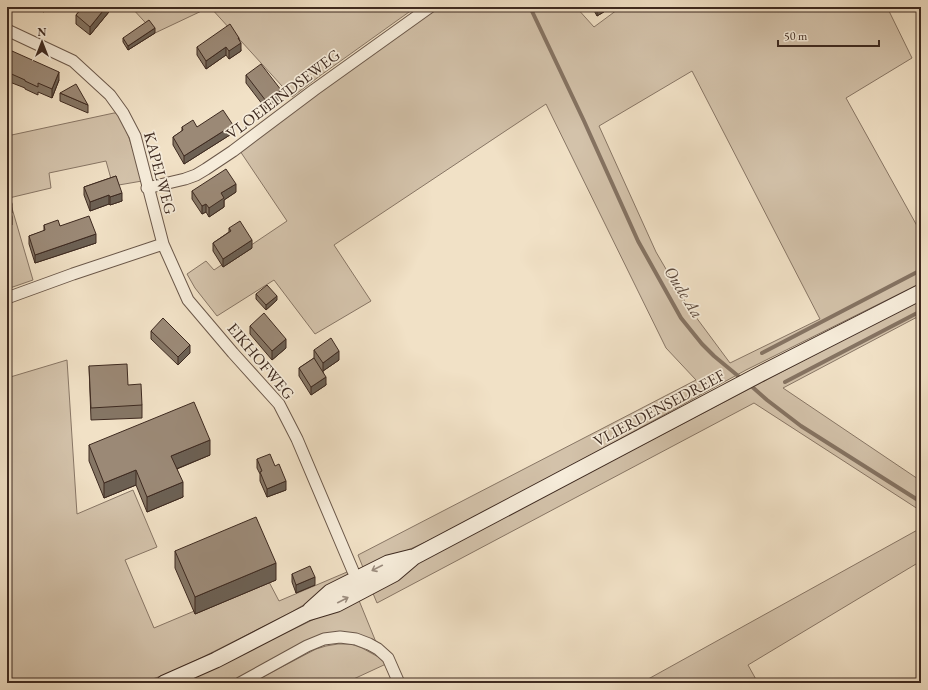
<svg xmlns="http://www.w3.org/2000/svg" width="928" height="690" viewBox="0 0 928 690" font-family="'EB Garamond',serif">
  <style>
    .green { fill: #d3c2aa; stroke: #887665; fill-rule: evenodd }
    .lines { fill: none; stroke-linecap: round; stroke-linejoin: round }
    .stream { stroke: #857362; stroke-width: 4 }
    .minor-casing { stroke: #6b584a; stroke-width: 13 }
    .secondary-casing { stroke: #3e2a20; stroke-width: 17 }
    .minor { stroke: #f6ecda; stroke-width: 11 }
    .secondary { stroke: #f6ecda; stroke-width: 15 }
    .wall { fill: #857665; stroke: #3e2a20 }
    .shaded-wall { fill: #6c6053; stroke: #3e2a20 }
    .building { fill: #9b8976; stroke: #3e2a20 }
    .oneway { stroke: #9a8b7d }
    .labels { text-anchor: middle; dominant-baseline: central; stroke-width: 3.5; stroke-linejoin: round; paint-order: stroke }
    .street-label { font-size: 16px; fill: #3e2a20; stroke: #f6ecda }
    .water-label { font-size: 17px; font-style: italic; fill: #614e41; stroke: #f6ecda }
  </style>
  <rect width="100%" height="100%" fill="#f1e1c6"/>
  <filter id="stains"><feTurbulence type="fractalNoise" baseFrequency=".005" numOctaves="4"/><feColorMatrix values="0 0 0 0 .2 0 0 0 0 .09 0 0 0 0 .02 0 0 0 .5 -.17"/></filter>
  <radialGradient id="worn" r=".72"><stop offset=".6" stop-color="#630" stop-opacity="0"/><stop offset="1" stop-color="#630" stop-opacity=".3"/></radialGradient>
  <!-- green -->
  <path class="green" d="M131,7h285l-95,68 -29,22 -82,-90 -55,26z
    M441,7h135l18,20 27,-20h266l25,51 -66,40 75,135v50l-175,87 -159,87 -86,46 -71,37 -66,30 -6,-15 338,-175 -30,-32 -120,-244 -212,141 37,56 -56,33 -41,-54 -57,36 -22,-28 -8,-14 19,-13 8,9 73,-49 -47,-70 167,-123zM692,71l128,248 -90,44 -43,-58 -31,-53 -57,-126z
    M114,113h3c12,17 19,48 25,68l-29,5 -7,-25 -57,12 2,15 -42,10 24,82 -26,9v-153z
    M921,299v16l-138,73 138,93v30l-167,-108 -377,200 -5,-12 43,-27z
    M67,360l10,154 56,-24 24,57 -32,13 29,68 114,-48 11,21 68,-29 2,6 -59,35 -87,44 -39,18 -23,8h-134v-305z
    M921,528v33l-173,104 10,18h-117z
    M358,598l20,49 -38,-13 -94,40 -19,9h-43c58,-28 115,-57 174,-85z
    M338,644h13l11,4 20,11 4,5 -41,19h-94l65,-34 10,-3z"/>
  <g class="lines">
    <!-- stream -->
    <path class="stream" d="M530,7l54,114 54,120 43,77 21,26 12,12 29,24
      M762,353l159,-83
      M785,382l136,-71
      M749,384l18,16 34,26 120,76"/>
    <defs>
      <path id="minor" d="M7,30l66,31 37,34 13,18 12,23 28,108 25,56 45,53 46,51 18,35 56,132
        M147,188l38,-9 11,-4 10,-6 27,-18 81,-61 116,-83
        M7,298l66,-24 90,-30
        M240,683l67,-37 17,-7 16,-2 16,2 13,5 9,5 10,9 11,25"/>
      <path id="secondary" d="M310,610l20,-18 58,-29 24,-6
        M164,683l52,-23 91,-47 30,-9 57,-30 20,-17 350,-185 157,-80"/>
    </defs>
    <!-- minor casing -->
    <use href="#minor" class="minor-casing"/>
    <!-- secondary casing -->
    <use href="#secondary" class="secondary-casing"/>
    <!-- minor -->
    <use href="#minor" class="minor"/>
    <!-- secondary -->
    <use href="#secondary" class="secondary"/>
  </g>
  <!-- wall -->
  <path class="wall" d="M32,7h14l-2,5z
    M83,7h30l-23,28 -14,-11v-9z
    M592,7h20l-15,9z
    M155,33l-27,17 -5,-8v-4z
    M239,40l2,11 -12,8 -3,-4 -20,14 -9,-14v-8z
    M7,62l52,18 -7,18 -14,-6v3l-13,-6v-1l-18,-7z
    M246,75l35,23 -15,11 -20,-26z
    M60,93l28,12v8l-28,-12z
    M182,127h15l36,6 -49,31 -11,-19v-8l9,-6z
    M116,176l6,25 -12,4 -1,-1 -19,7 -6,-16v-8z
    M192,191l44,1 -12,8v7l-15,10 -3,-5 -4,2 -10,-15z
    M44,225l16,1 36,17 -61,20 -6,-19v-8l15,-5z
    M229,228l23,20 -29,19 -10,-16v-8l16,-11z
    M256,294l21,6 -11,10 -10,-11z
    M250,326l36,22 -14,12 -22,-26z
    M151,331l39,22 -12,12 -27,-26z
    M314,350l25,10 -16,11 3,14 -15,10 -12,-19v-8l15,-10z
    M89,366l39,19 14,20v13l-51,2z
    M89,445l121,10 -33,14 6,28 -36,15 -11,-27 -32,13 -15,-37z
    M257,459l29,31 -19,7 -7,-16v-7l-3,-6z
    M175,551l101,29 -81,34 -20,-46z
    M292,574l23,11 -19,8 -4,-11z"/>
  <!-- shaded-wall -->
  <path class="shaded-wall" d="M44,7h2l-2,5z
    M106,7h7l-23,28v-8z
    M597,7h15l-15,9z
    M155,28v5l-27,17v-4z
    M238,38h1v6l2,-1v8l-12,8v-8z
    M226,47v8l-20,14v-8z
    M59,72v8l-7,18v-9z
    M281,90v8l-15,11v-8z
    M233,125v8l-49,31v-8z
    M236,184v8l-12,8v7l-15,10v-9l12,-15z
    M122,193v8l-12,4v-8z
    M109,195v9l-19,7v-9z
    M12,204v9h-3v-8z
    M206,204v8l-4,2v-8z
    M12,217v8l-5,2v-9z
    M96,234v9l-61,20v-8z
    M252,240v8l-29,19v-8z
    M277,296v4l-11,10v-5z
    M286,339v9l-14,12v-9z
    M190,345v8l-12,12v-8z
    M339,351v9l-16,11v-8z
    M326,377v8l-15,10v-8z
    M210,440v15l-39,16v-15z
    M136,470v15l-32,13v-15z
    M286,481v9l-19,7v-8z
    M183,482v15l-36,15v-15z
    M276,563v17l-81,34v-17z
    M315,577v8l-19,8v-8z"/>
  <!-- building -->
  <path class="building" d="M83,7h23l-16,20 -14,-12z
    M149,20l6,8 -27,18 -5,-8z
    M230,24l9,14h-1l3,5 -12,8 -3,-4 -20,14 -9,-14z
    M12,51l47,21 -7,17 -14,-6v4l-13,-6v-1l-18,-8v-10z
    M261,64l20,26 -15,11 -20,-26z
    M76,84l12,21 -28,-12z
    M223,110l10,15 -49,31 -11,-19 10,-7 -1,-3 11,-7 4,7z
    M226,169l10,15 -15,9 3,5 -15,10 -3,-4 -4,2 -10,-15z
    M116,176l6,17 -12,4 -1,-2 -19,7 -6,-15z
    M7,185l5,19 -3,1 3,12 -5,1z
    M89,216l7,18 -61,21 -6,-19 16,-6 -1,-5 14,-5 2,6z
    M240,221l12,19 -29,19 -10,-16 18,-12 -2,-3z
    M267,285l10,11 -11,9 -10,-11z
    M264,313l22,26 -14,12 -22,-25z
    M163,318l27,27 -12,12 -27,-26z
    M331,338l8,13 -16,12 -9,-13z
    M314,358l12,19 -15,10 -12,-19z
    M127,364l1,21 13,-1 1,21 -51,3 -2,-42z
    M194,402l16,38 -39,16 12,26 -36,15 -11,-27 -32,13 -15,-38z
    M270,454l5,12 4,-2 7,17 -19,8 -7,-17 2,-1 -5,-12z
    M256,517l20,46 -81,34 -20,-46z
    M310,566l5,11 -19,8 -4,-11z"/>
  <!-- one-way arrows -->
  <defs><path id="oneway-shaft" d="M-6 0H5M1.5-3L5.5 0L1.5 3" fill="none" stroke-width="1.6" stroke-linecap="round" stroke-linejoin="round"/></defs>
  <g class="oneway">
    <use href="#oneway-shaft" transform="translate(377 568) rotate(153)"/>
    <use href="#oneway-shaft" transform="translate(343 600) rotate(-27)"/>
  </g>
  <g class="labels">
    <!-- street labels -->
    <g class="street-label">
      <text transform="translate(283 94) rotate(-37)">VLOEIEINDSEWEG</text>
      <text transform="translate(160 173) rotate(75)">KAPELWEG</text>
      <text transform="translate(261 361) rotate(50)">EIKHOFWEG</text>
      <text transform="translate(659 408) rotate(-28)">VLIERDENSEDREEF</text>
    </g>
    <!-- water labels -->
    <g class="water-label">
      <text transform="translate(684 292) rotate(58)">Oude Aa</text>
    </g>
  </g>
  <!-- margin -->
  <rect width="928" height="690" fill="none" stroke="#f1e1c6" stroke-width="24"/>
  <rect x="8" y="8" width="912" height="674" fill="none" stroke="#3e2a20" stroke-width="2"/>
  <rect x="12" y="12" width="904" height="666" fill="none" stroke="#3e2a20"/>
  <!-- north arrow -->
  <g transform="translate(42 42)" stroke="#f6ecda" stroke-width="3" paint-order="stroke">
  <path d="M0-3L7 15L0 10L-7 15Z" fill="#3e2a20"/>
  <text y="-6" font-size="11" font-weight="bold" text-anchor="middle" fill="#3e2a20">N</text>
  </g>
  <!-- scale -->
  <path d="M778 40v6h101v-6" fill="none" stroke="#3e2a20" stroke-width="2"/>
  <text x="784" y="40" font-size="12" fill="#3e2a20" stroke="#f6ecda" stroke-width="3" paint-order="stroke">50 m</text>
  <rect width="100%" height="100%" filter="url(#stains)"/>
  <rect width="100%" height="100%" fill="url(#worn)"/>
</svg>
